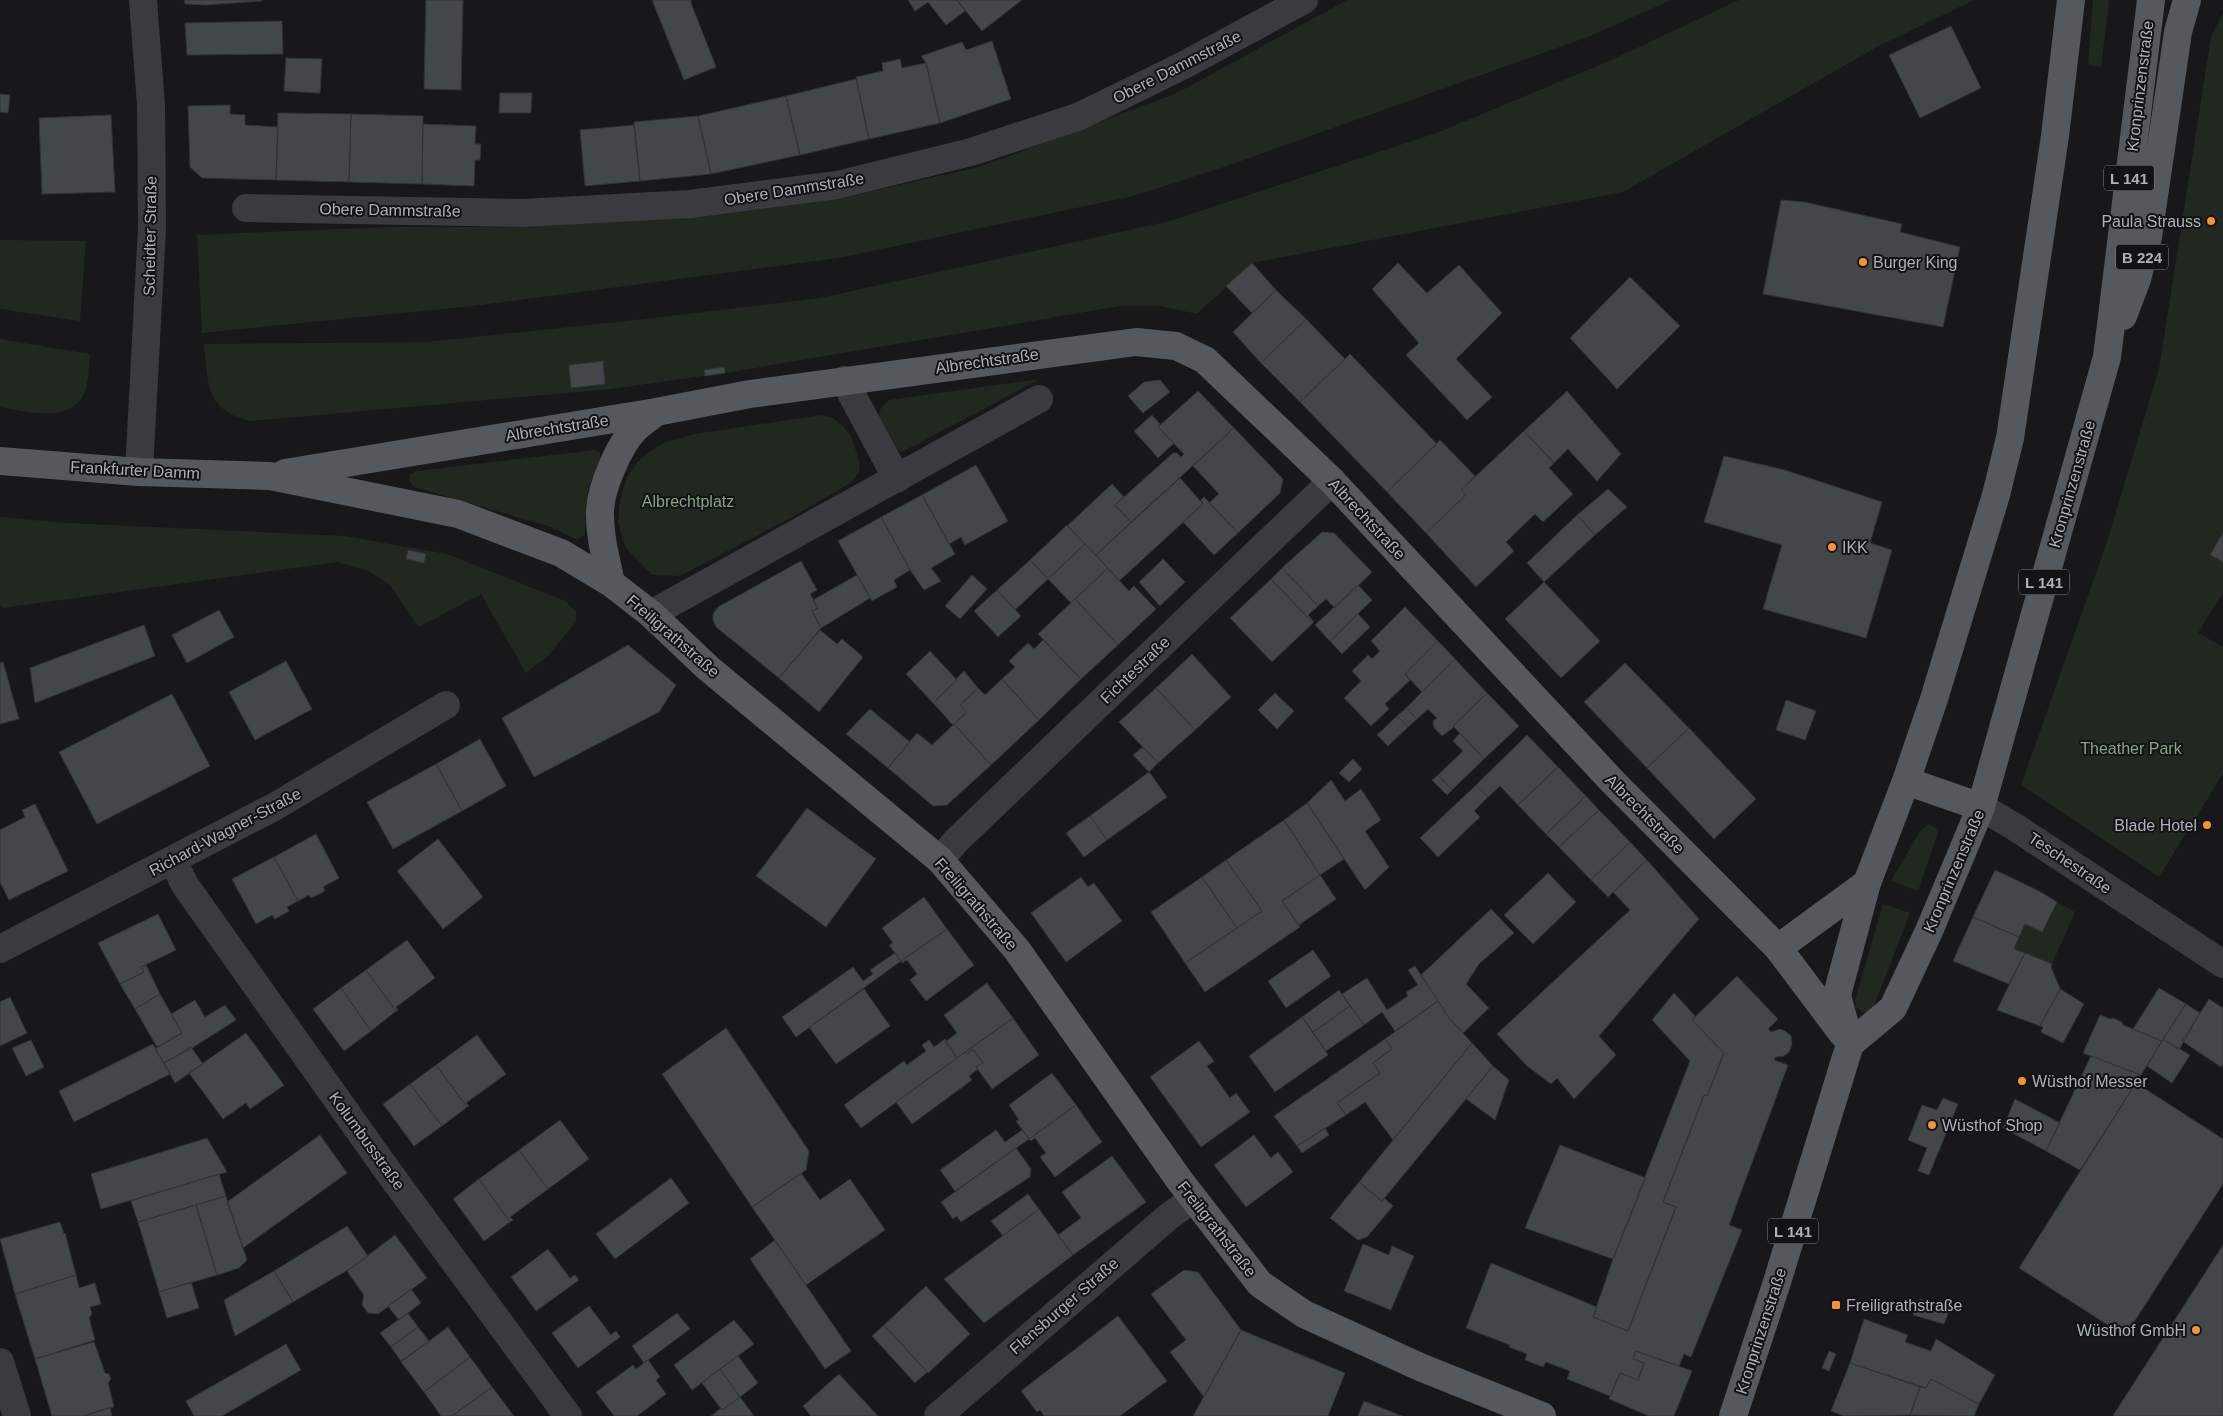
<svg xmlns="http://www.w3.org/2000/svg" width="2223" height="1416" viewBox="0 0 2223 1416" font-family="Arial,sans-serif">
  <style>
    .green { fill: #202820 }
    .building { fill: #44474a; stroke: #323336 }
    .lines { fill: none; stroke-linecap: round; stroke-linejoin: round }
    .minor { stroke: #393b3f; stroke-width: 28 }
    .major { stroke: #55595e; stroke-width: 28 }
    .poi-dot { fill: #f39337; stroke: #131315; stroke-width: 2 }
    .labels { text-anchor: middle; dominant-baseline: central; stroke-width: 4; stroke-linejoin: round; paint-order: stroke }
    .shield { fill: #131315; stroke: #7d8288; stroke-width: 1 }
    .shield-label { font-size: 15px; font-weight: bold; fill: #aab2ba }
    .street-label { font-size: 16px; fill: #aab2ba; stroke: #131315 }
    .poi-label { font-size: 16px; fill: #aab2ba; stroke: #131315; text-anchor: start }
    .park-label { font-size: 16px; fill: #85a581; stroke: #131315 }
  </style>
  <rect width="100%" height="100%" fill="#18181a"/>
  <!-- green -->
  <path class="green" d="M1347,0h324l-78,35 -369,132 -91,29 -294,62 -366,48 -271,27 -5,-98 191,-8h135l165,-10 153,-19 138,-31 198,-74z
    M1739,0h235l-97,47 -254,145 -371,71 -55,51 -37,-8h-39l-390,66 -120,17 -360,32c-47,-11 -42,-36 -47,-77l222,-2 219,-23 175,-21 350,-77 269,-89 170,-71z
    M2093,0h16l-8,67 -13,-2z
    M2223,13v580l-25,40 25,14v127l-64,103 -138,-92 86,-243 52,-173 52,-332z
    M0,240l86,1 -6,80 -80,-12z
    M0,339l90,15c-1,11 -1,24 -4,35 -13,36 -57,23 -86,18z
    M1040,379l-138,73 -5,-3 -18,-33 2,-9 8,-7z
    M821,415l12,3 11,9 8,11 7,23v11l-7,10 -60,35 -112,59 -28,-1 -27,-28 -7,-25 2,-22 7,-23 10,-14 13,-12 16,-9 29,-8z
    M594,450l6,3c3,13 -9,24 -12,37 -3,14 -2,29 -3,44l-8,6 -29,-14 -134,-39 -5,-6 1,-7 7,-3z
    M0,517l67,6 277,13 103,18 118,47 11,10v11l-27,33 -23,18 -45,-79 -62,33 -29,-42 -21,-14 -31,-9 -336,46 -2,-4z
    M1929,824l7,4 2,5 -20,58 -27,-10 30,-51z
    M2057,902l18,10 -23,52 -38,-15 11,-25 17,8z
    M1883,904l27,9 -36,93 -5,6h-6l-7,-5 -1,-7z"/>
  <!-- building -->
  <path class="building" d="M184,0h78v1l-56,4 -21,-1z
    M426,0h37l-2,90 -37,-1z
    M652,0h39v3l25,64 -32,13z
    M908,0h49l8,11 -19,14 -18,-23 -13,9z
    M957,0h65l-40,31z
    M282,21l1,33 -96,1 -2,-32z
    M1951,26l30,62 -61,30 -31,-63z
    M992,41l19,58 -71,24 -14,-60 -5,-7 41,-14 4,8z
    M286,58l36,1 -2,34 -36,-2z
    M900,59l2,9 24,-5 14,60 -71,16 -13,-62 27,-6 -1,-8z
    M856,79l13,60 -69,16 -14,-59z
    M500,93h32l-1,20h-32z
    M0,94l10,1 -2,18 -8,-1z
    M786,96l14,59 -89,19 -13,-58z
    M230,105v9l15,1v10l33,2 -2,53 -74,-2 -12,-11 -2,-61z
    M278,113l73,1 -2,68 -73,-2z
    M351,114l72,2 -1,68 -73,-2z
    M111,115l4,77 -73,2 -3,-76z
    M698,116l13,58 -71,7 -6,-59z
    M423,124l53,2 -1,18h6l-1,16h-5l-1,26 -52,-2z
    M634,125l6,56 -55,5 -5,-56z
    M1781,200l23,2 98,22 -2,8 60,15 -17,80 -180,-33z
    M1252,263l24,27 -24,23 -26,-27z
    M1398,263l29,30 32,-28 43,48 -46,46 36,38 -25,23 -61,-65 13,-12 -47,-54z
    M1630,277l50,49 -63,63 -47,-51z
    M1276,290l30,29 -45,44 -28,-31z
    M1306,319l39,40 -45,43 -39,-39z
    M1350,354l87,90 -50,48 -87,-90z
    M603,361l2,23 -34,4 -2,-23z
    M724,367l1,6 -20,3 -1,-6z
    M1160,380l10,12 -27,21 -15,-17 16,-14z
    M1198,391l36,37 -103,94 -16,-17 58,-52h4l4,4 3,-3 -26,-27z
    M1567,391l54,63 -24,27 -29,-32 -14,14 -30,-32z
    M1152,415l8,9 -2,3 16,16 -16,15 -24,-27z
    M1234,428l49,51 -3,14 -42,40 -29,-30 10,-9 -26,-28z
    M1524,431l30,32 -5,5 24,26 -30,28 -8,-8 -29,28 8,9 -38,36 -50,-54 40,-38 -5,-5z
    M1440,440l35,36 -14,14 5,5 -40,38 -39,-41z
    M1724,456l61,14 97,32 -12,41 22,7 -26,88 -103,-29 19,-64 -78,-23z
    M976,465l32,56 -43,24 -4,-8 -12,7 -27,-49z
    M1180,478l23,26 -84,77 -23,-26z
    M1112,484l12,13 -9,8 16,17 -35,33 -29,-29z
    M1608,489l19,18 -32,28 -18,-20z
    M922,495l33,59 -24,14 10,13 -17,9 -14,-20 -29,-53z
    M1204,497l34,36 -24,22 -31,-33 20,-18 -2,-4z
    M1577,515l18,20 -51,47 -17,-19z
    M881,517l29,53 -16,10 3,7 -25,14 -34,-60z
    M1067,525l18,19 -37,35 -18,-19z
    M1322,532l12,1 38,39 -37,36 -9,-9 -8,7 -36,-38z
    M2223,533v30l-4,-4 -9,-4z
    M1085,544l23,24 -37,35 -23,-24z
    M408,550l18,4 -2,9 -18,-4z
    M1163,559l22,23 -25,24 -21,-24z
    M1030,560l18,19 -33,31 -18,-20z
    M801,561l16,29 -7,4 8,14 -6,3 9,17 -42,50 -63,-51 -3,-7v-6l5,-7z
    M1108,568l21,23 5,-5 22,23 -38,36 -43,-46z
    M1282,568l36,38 -10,9 6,7 -1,1 -42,-44z
    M857,575l13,23 -49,30 -9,-17 6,-3 -5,-8z
    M972,575l15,14 -27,30 -15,-13z
    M1271,579l42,44 -41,39 -42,-44z
    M1544,582l56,59 -39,37 -56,-59z
    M1358,585l14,15 -42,41 -15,-16z
    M997,590l24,26 -23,21 -24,-26z
    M1075,599l43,46 -37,34 -43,-45z
    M1405,607l33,34 -33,33 5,6 -25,24 4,5 -18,17 -27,-28 17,-17 -9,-10 16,-16 4,4 8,-8 -9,-10z
    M219,610l15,27 -47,26 -15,-28z
    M1358,614l12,13 -28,27 -12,-13z
    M144,625l11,31 -120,47 -5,-35z
    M820,630l17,14 5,-5 21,18 -44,55 -40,-34z
    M1043,640l38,39 -42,41 -37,-41 13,-12 -6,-6 19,-18 6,6z
    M1438,641l17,18 -33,33 -17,-18z
    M628,645l48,40 -17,27 -125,65 -32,-59z
    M930,651l27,29 -24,23 -27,-29z
    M1192,654l39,43 -36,33 -39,-42z
    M1455,659l32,34 -34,33 1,1 -12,9 -8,-8 -1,-7 4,-3 -9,-9 -11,10 -11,-11z
    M286,661l26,48 -57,31 -26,-48z
    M3,662l16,57 -19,5v-61z
    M1625,663l64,65 -42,40 -63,-66z
    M964,671l14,17 -18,17 7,7 -14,13 -20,-22 24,-23 -1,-1z
    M1002,679l37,41 -48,45 -37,-41 13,-12 -7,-7 18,-17 7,7z
    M1156,688l39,42 -37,33 -39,-41z
    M1275,693l19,18 -17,18 -19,-19z
    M1487,693l32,33 -35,33 -31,-33z
    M172,694l38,72 -113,58 -38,-72z
    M1786,700l30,11 -11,29 -29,-10z
    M1406,708l11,11 -9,8 -11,-11z
    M870,709l40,33 -22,26 -42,-34z
    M1397,716l11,11 -20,19 -11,-11z
    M954,724l37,41 -44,40 -14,1 -45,-38 29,-35 15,12z
    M1689,728l67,71 -42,40 -67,-71z
    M1460,733l24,26 -32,31 -14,-15 25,-24 -10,-10z
    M1527,735l31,32 -40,38 -18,-19 -12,11 -12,-12z
    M480,739l26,47 -44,25 -26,-47z
    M1143,747l15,16 -9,9 -16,-17z
    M1353,759l9,10 -13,13 -10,-9z
    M436,764l26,47 -69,38 -26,-47z
    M1558,767l28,29 -40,38 -28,-29z
    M1149,772l18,25 -60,43 -17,-24z
    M1438,775l14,15 -5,5 -15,-15z
    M1331,780l14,21 16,-12 20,31 -16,11 24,36 -24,23 -58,-87z
    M1476,785l12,12 -14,14 6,6 -42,40 -18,-19z
    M1586,796l13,14 -40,37 -13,-13z
    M1307,803l37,56 -24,16 -36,-55z
    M35,804l33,67 -59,29 -9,-18v-52l25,-13 -3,-7z
    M807,808l69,51 -50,68 -70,-51z
    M1599,810l31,32 -39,38 -32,-33z
    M1090,816l17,24 -23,17 -18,-24z
    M1284,820l36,55 -38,26 18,26 -95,65 -20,-29 77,-52 -36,-51z
    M316,834l23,44 -16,9 2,4 -14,7 -2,-3 -11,6 -24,-44z
    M438,839l45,58 -40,32 -46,-58z
    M1630,842l17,18 -39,37 -17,-17z
    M274,857l24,44 -11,6 2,4 -14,8 -3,-4 -16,9 -24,-45z
    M1226,860l36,51 -25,17 -35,-51z
    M1647,860l52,59 -100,117 17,19 -42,44 -17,-21 -6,6 -24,-18 -30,-32 133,-124 -17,-18z
    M1995,870l44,21 18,11 -15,30 -17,-8 -6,13 -46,-20z
    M1548,873l28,29 -43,42 -29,-29z
    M1320,875l16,24 -37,26 -17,-24z
    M1081,877l7,10 6,-4 28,38 -56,41 -35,-49z
    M1202,877l35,51 -52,35 -34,-51z
    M924,897l23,32 -46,32 -12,-16 4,-2 -11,-15z
    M1491,909l23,24 -35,31 -13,20 23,24 -26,25 -14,-15 -28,-43z
    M158,914l18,36 -35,17 3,5 -24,12 -22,-41z
    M1973,917l46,20 -5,12 11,4 -16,31 -56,-23z
    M947,929l27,36 -48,36 -16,-21 7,-6 -10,-14 -5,3 -1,-2z
    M407,940l28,38 -39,29 2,3 -2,1 -30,-41z
    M1313,950l18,26 -45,32 -18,-27z
    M895,953l6,8 -105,76 -14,-20 71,-50 10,14 10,-7 -3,-4z
    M2025,953l27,11 -1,3 9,22 -20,37 -43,-16z
    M146,965l14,29 -25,15 -15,-25 24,-12 -3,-5z
    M1415,966l23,35 -43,30 -13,-19 -18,13 -22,-31 25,-16 20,32 21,-14 -2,-4 12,-7 -10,-15z
    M366,970l30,41 -25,20 -30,-43z
    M1737,976l41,43 -10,10 3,3 9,-3 5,2 6,5 1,8 -3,8 -5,4 -8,1 -2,3 14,5 -59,160 13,5 -51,127 -7,-3 -5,12 -43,-15 -3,8 11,4 -6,17 -18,-7 -10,23 -43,-17 3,-8 -24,-9 -3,5 -18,-7 2,-6 -18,-7 1,-2 -44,-17 25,-65 106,44 -4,10 35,14 48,-124 -13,-5 41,-107 3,1 17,-43 -32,-33z
    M987,983l26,35 -56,40 -12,-16 12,-9 -13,-18z
    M341,988l30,43 -27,20 -31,-42z
    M2159,988l27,16 -24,37 -29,-12z
    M864,989l26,37 -54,38 -27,-37z
    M2060,989l24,15 -21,39 -22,-11 2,-5 -3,-1z
    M1339,990l11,16 -37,26 -11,-15z
    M1674,993l21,23 -3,4 32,33 -17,43 -3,-1 -41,107 13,5 -48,124 -35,-14 20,-58 77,-198 -38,-41z
    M160,994l22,39 -25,14 -22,-38z
    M10,997l17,36 -27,13v-44z
    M2209,999l14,9v56l-2,3 -39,-26z
    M195,1000l10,17 20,-12 11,15 -44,28 -28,15 -9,-14 27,-16 -11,-19z
    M1438,1001l11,17 23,25 -79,97 -28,-38 -19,13 -9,-12 43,-30 -7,-10 19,-14 -7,-10z
    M2186,1004l14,9 -21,37 -16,-11z
    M1350,1006l14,19 -38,26 -13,-19z
    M2100,1015l10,4 3,-1 9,4 1,3 39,16 -21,34 -58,-22z
    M1302,1017l26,38 -53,37 -26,-36z
    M1013,1018l26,37 -47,34 -16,-22 7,-4 -10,-14 -6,5 -2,-2z
    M726,1028l83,123 -3,19 -54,37 -90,-133z
    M246,1033l38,52 -34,24 -4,-6 -23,16 -34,-46z
    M477,1035l29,39 -40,29 3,3 -2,1 -31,-42z
    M945,1039l12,19 -96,70 -17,-23 60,-44 3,4 19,-14 -4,-6 7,-5 5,7z
    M1385,1039l7,10 -19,14 7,10 -43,30 9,12 -49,31 -23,-30z
    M2163,1039l27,16 -18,28 -25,-17z
    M31,1040l13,27 -18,9 -14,-28z
    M1199,1041l15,20 -7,5 23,32 6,-5 14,19 -49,35 -51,-70z
    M1472,1043l21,23 -111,135 -23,-19z
    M153,1044l17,30 -96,48 -15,-31z
    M191,1047l12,17 -28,19 -11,-20z
    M973,1049l10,14 -7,4 2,2 -9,7 3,4 -60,44 -16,-22 69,-50 2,2z
    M2091,1056l50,19 -61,95 -34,-19z
    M436,1065l31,42 -25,19 -32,-42z
    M1493,1066l16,14 -14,40 -29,-21z
    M1052,1073l24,32 -47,34 -13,-18 3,-1 -10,-15z
    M2136,1083l87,56v45l-98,152 -106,-68z
    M410,1084l32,42 -28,20 -31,-42z
    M1943,1098l15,6 -29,71 -11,-4 9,-23 -19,-8 14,-35 15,5z
    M2015,1099l45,24 -14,28 -43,-23z
    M1076,1105l26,37 -47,35 -15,-20 6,-4 -11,-15 -4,3 -2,-2z
    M560,1120l29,39 -41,30 -29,-39z
    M1325,1128l4,7 -27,18 -5,-7z
    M996,1130l9,12 17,-12 7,9 -74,52 -15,-21z
    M320,1135l27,38 -104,75 -16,-46z
    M1254,1135l17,23 7,-6 15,20 -47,35 -32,-42z
    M207,1138l20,34 -126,37 -10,-35z
    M1560,1145l86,33 -33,81 -88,-31z
    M1016,1148l15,21 -1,8 -69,45 -4,-6 -4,3 -12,-17z
    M519,1150l29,39 -38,28 3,3 -3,2 -31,-43z
    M1112,1156l34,46 -73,53 -15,-20 23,-17 -19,-26z
    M801,1173l19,27 30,-21 35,51 -79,55 -54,-78z
    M219,1174l7,22 -88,26 -7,-21z
    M671,1178l18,25 -74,56 -19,-25z
    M479,1179l31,43 -26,19 -31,-42z
    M1359,1182l23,19 2,-3 9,8 -26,31 -9,3 -28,-22z
    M1028,1194l11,15 -36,27 -12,-15z
    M226,1196l21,64 -8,8 -22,7 -21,-70z
    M196,1205l21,70 -58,17 -21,-70z
    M1039,1209l34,46 -89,68 -40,-44z
    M60,1222l4,12 1,-1 11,42 -61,19 -15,-55z
    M347,1226l21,30 -17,12 -58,34 -19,-31z
    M395,1235l32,43 -49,36 -10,-1 -6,-8 2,-10 -17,-24z
    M775,1240l76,111 -26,18 -75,-110z
    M1363,1244l26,11 3,-9 22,10 -23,54 -47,-19z
    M2223,1245v171h-110l1,-2z
    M548,1249l22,29 5,-3 4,5 -43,31 -25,-34z
    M1184,1270l14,2 43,58 -37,67 -34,-45 16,-12 -35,-46z
    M274,1271l19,31 -58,34 -11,-36z
    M76,1275l3,13 16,-5 6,21 -11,3 2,7 -3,4 6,22 -60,19 -20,-65z
    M191,1282l8,26 -32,10 -8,-26z
    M926,1286l44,48 -42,39 -44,-48z
    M411,1289l10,14 -22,17 -11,-14z
    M1920,1299l30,9 -6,16 -31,-9z
    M589,1306l22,29 5,-4 4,6 -42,31 -26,-35z
    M408,1313l10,14 -27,20 -11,-14z
    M677,1313l13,16 -46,34 -12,-17z
    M1118,1316l49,65 -47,35h-76l-4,-6 -3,2 -16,-21z
    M1864,1319l44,16 -3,7 26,9 5,-12 59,36 -16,29 -48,-25 -5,9 -76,-25z
    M734,1320l20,24 -62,46 -18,-25z
    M884,1325l43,47 -12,11 -43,-47z
    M418,1327l11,14 -28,20 -10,-14z
    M448,1327l22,30 -46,35 -23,-30z
    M1241,1330l104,43 -17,43h-135z
    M94,1342l11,31 4,1 2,5 -3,4 6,24 -31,9h-31l-17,-57z
    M286,1344l15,26 -79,46h-28l-8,-15z
    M1636,1351l56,20 -18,45h-25l-40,-17 11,-26 18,7 6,-17 -11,-4z
    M1829,1351l7,3 -7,17 -7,-3z
    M738,1356l20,27 -18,14 -20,-28z
    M470,1357l22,30 -40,29h-11l-17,-24z
    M648,1360l12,17 -4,3 10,14 -29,22h-23l-18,-24 37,-27 3,4z
    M1850,1363l70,24 -10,28 -66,1 -13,-5z
    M720,1369l20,28 -18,13 -20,-27z
    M839,1374l39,42h-67l-8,-10z
    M1931,1379l48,25 -5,12 -64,-1 10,-28 6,1z
    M492,1387l22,29h-62z
    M740,1397l14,19h-43l10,-8 1,2z
    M1364,1401l38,15h-44z
    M110,1407l2,9h-29z"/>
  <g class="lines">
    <!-- minor -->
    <path class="minor" d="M246,208l277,5 167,-9 147,-19 134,-33 109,-36 104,-51 120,-65
      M844,380l53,99
      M139,472l13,-245 -1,-122 -8,-105
      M651,614l388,-215
      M1981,807l34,20 208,137
      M940,860l16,-19 376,-360
      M173,861l12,24 202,285 181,246
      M0,949l274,-142 172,-102
      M0,1362l17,54
      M938,1416l230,-199 25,-18"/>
    <!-- major -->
    <path class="major" d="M2123,316l14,-37 11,-42 30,-205 9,-32
      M0,461l139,11 131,4 188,38 103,39 50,30 40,31 57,54 232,192 77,90 163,231 80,103 44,30 116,53 122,49
      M285,473l371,-61 94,-18 386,-52 40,4 29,14 127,121 281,301 165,166 89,-65
      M611,583c-5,-24 -12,-49 -11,-73 1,-22 19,-65 35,-81 6,-6 14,-11 21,-17
      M1906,781l75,26
      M1778,948l64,85
      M1850,1044l43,-36 36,-77 52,-124 126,-450 44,-357
      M1733,1416l44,-134 73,-238 -13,-49 30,-112 39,-102 28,-82 62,-204 14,-57 45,-302 16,-136"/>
  </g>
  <!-- markers -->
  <g class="poi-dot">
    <circle cx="2211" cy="221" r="5"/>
    <circle cx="1863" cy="262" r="5"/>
    <circle cx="1832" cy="547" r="5"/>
    <circle cx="2207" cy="825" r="5"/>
    <circle cx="2022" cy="1081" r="5"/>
    <circle cx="1932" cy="1125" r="5"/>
    <rect x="1831" y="1300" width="10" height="10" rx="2.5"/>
    <circle cx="2196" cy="1330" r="5"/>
  </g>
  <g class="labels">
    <!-- shield labels -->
    <g class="shield">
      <rect x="2104" y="165.5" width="50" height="25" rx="4"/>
      <rect x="2116" y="244.5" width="52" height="25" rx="4"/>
      <rect x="2019" y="569.5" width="50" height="25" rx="4"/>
      <rect x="1768" y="1218.5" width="50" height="25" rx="4"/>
    </g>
    <g class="shield-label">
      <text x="2129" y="178">L 141</text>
      <text x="2142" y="257">B 224</text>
      <text x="2044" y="582">L 141</text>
      <text x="1793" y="1231">L 141</text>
    </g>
    <!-- street labels -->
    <g class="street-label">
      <text transform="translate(1177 67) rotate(-27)">Obere Dammstraße</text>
      <text transform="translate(2140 86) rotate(-83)">Kronprinzenstraße</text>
      <text transform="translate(794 189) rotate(-9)">Obere Dammstraße</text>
      <text transform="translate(390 210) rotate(1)">Obere Dammstraße</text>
      <text transform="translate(150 236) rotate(-89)">Scheidter Straße</text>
      <text transform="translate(987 361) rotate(-8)">Albrechtstraße</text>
      <text transform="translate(557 428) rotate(-9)">Albrechtstraße</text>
      <text transform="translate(135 470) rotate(3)">Frankfurter Damm</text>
      <text transform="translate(2072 484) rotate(-74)">Kronprinzenstraße</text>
      <text transform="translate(1367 519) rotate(47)">Albrechtstraße</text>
      <text transform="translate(673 636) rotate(41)">Freiligrathstraße</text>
      <text transform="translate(1135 670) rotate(-44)">Fichtestraße</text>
      <text transform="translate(1645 814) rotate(45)">Albrechtstraße</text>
      <text transform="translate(225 832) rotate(-28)">Richard-Wagner-Straße</text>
      <text transform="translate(2070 863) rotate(34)">Teschestraße</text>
      <text transform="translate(1954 871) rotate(-67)">Kronprinzenstraße</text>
      <text transform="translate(976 904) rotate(49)">Freiligrathstraße</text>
      <text transform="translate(367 1141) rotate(54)">Kolumbusstraße</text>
      <text transform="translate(1217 1229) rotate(52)">Freiligrathstraße</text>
      <text transform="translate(1064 1306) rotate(-41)">Flensburger Straße</text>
      <text transform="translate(1761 1331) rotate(-72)">Kronprinzenstraße</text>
    </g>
    <!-- poi labels -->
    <g class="poi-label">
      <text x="2201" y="221" text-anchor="end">Paula Strauss</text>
      <text x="1873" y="262">Burger King</text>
      <text x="1842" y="547">IKK</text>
      <text x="2197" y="825" text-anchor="end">Blade Hotel</text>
      <text x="2032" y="1081">Wüsthof Messer</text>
      <text x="1942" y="1125">Wüsthof Shop</text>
      <text x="1846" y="1305">Freiligrathstraße</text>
      <text x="2186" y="1330" text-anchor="end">Wüsthof GmbH</text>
    </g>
    <!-- park labels -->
    <g class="park-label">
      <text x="688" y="501">Albrechtplatz</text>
      <text x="2131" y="748">Theather Park</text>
    </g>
  </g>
</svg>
